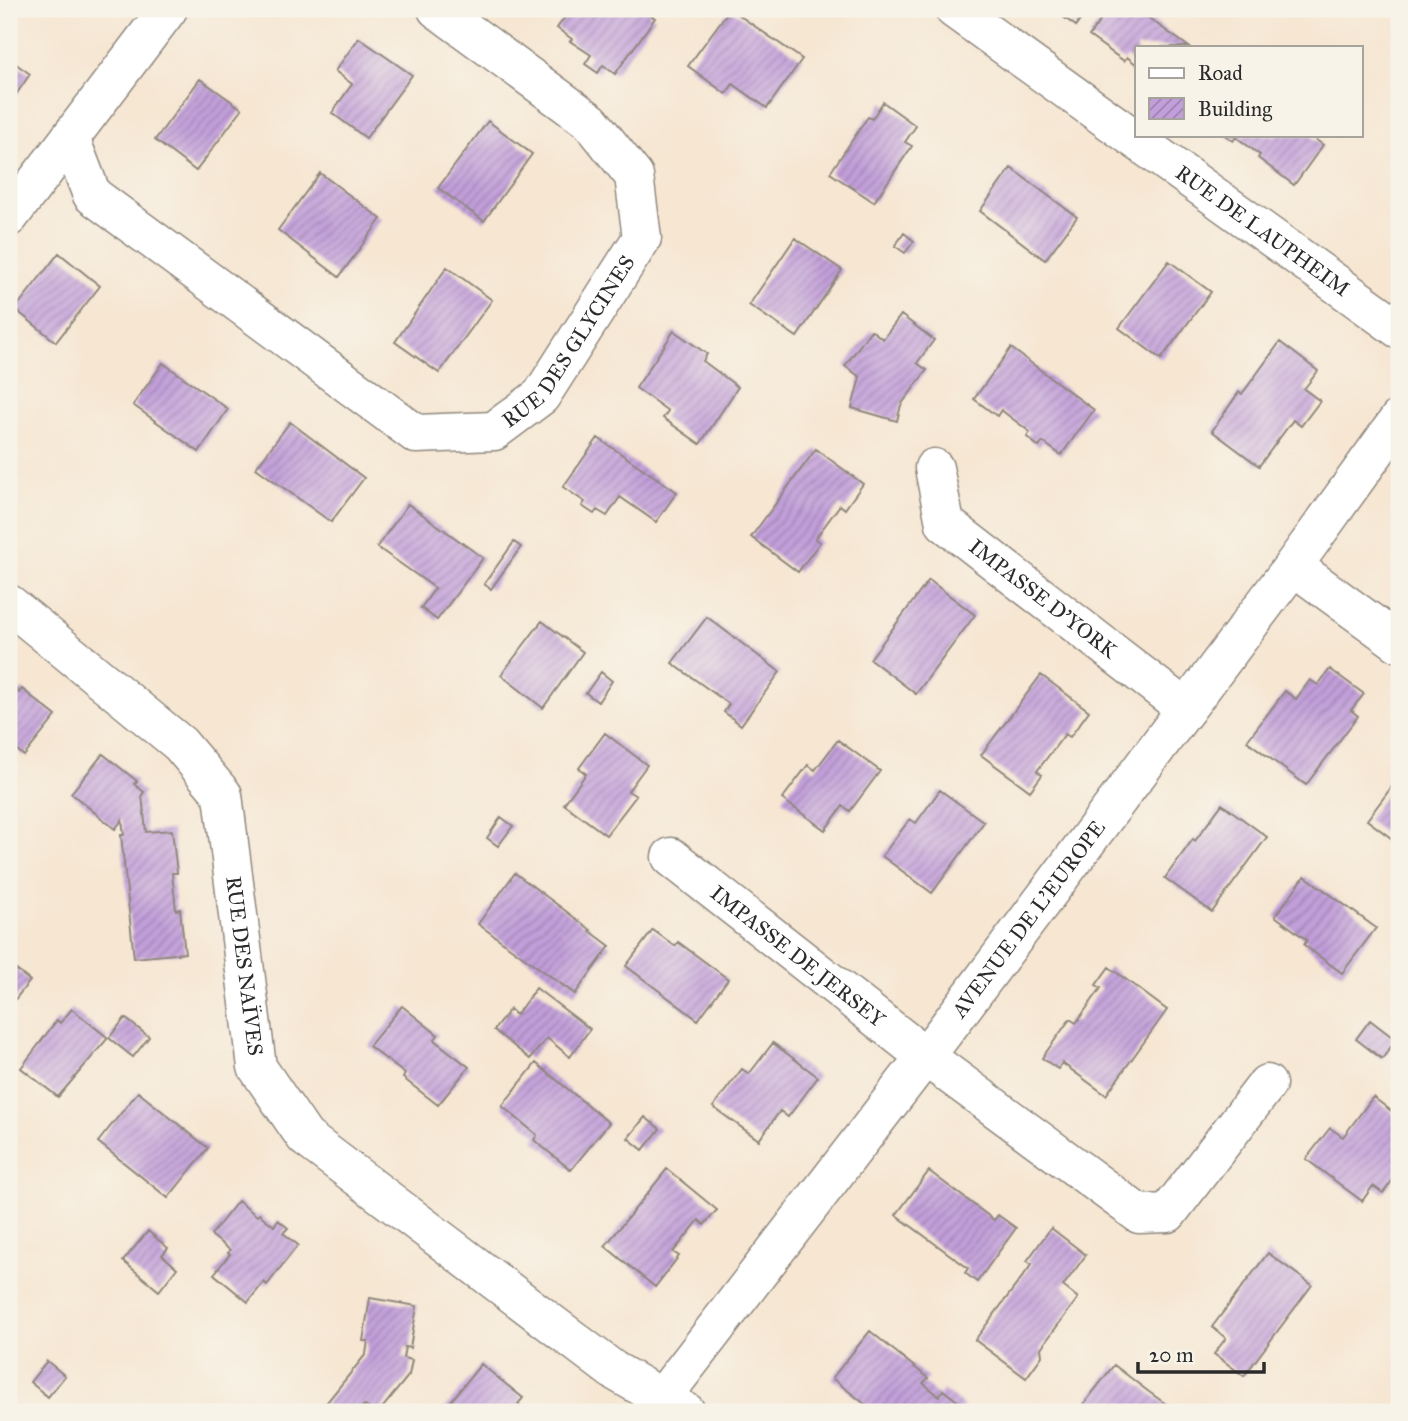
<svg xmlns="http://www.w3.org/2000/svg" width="1408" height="1421" viewBox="0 0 1408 1421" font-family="'IM FELL Great Primer',serif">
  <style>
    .building { fill: url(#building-hatch) }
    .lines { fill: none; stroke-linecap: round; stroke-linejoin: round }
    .minor-casing { stroke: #90887e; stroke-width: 41 }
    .minor { stroke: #fff; stroke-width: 38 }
    .labels { text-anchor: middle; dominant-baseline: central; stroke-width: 5; stroke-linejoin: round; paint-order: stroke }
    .street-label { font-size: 21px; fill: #2b2b2b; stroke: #f7f3e8 }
  </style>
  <defs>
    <pattern id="building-hatch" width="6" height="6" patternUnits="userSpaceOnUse" patternTransform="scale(1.75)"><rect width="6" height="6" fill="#c29fda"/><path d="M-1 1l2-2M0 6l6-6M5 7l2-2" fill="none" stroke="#9e82b1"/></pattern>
  </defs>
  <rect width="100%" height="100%" fill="#f7f3e8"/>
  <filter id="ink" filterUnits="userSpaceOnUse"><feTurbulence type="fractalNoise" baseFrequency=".0143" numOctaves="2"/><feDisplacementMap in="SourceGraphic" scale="14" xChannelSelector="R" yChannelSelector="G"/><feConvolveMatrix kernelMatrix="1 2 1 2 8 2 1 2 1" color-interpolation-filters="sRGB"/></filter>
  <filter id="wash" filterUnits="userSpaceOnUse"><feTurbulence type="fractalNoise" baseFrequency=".00686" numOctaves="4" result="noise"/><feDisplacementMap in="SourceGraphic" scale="28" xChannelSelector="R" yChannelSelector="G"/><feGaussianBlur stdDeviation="1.57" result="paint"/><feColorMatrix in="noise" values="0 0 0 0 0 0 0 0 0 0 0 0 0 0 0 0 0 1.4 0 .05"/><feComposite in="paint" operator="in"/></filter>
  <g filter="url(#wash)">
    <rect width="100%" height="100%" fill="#f6e6d2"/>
    <g id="blocks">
      <!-- building -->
      <path class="building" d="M571,9h81l-3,5 6,4 -40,56 -12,-9 -5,8 -13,-9 6,-9 -21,-14 2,-2 -15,-11z
        M730,9l72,50 -35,49 -34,-24 -7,10 -38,-28z
        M1052,9h36l-12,17z
        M1109,9h27l53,38h-52v18l-10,-8 -3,4 -35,-25z
        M359,38l53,37 -46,63 -34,-25 20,-29 -17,-13z
        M9,59l21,15 -21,31z
        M200,79l42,30 -46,62 -41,-31z
        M883,102l33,24 -11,16 7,4 -38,56 -44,-29 38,-56 4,2z
        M488,121l44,33 -48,67 -46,-33z
        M1225,135h84l14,10 -29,40 -36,-27 2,-3 -24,-18 -3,4z
        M1011,168l66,49 -32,43 -65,-49z
        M320,173l61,46 -42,58 -61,-47z
        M904,233l10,8 -9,12 -10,-7z
        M795,238l47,32 -45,67 -48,-32z
        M59,253l41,33 -44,56 -41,-33z
        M1169,261l42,31 -50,67 -42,-31z
        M447,267l45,33 -53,73 -44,-31z
        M901,315l33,25 -17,23 10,7 -26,35 -4,16 -45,-13 8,-31 -15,-11 26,-36 12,9z
        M674,331l33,23 -4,7 35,26 -38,57 -37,-26 5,-7 -32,-23z
        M1280,342l38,29 -14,18 16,12 -19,25 -8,-6 -34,46 -47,-35 27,-39 3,2z
        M1011,348l83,62 -33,45 -18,-13 -4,5 -12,-10 3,-5 -29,-22 -4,6 -23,-17z
        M163,363l65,46 -29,43 -66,-47z
        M290,422l74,56 -33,44 -75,-54z
        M598,438l79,54 -21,30 -36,-25 -13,19 -10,-6 -3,4 -12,-8 3,-4 -22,-15z
        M816,449l47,35 -18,25 -5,-4 -25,34 5,3 -22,30 -47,-35z
        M408,504l75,54 -46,62 -16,-12 14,-20 -58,-41z
        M514,542l7,5 -30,42 -7,-5z
        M929,580l46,35 -59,79 -46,-35z
        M707,617l73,55 -39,53 -17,-13 5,-8 -57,-41z
        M542,621l41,31 -40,56 -42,-33z
        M1330,669l34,25 -13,16 7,6 -52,69 -59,-44 38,-50 11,8 14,-19 8,5z
        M601,672l11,9 -14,21 -12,-9z
        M1041,675l48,36 -19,26 -5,-3 -28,37 5,4 -12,16 -49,-36z
        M9,684l10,9 3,-4 34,27 -32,40 -15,-13z
        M605,733l42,32 -19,26 8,5 -30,39 -42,-31 22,-30 -7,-6z
        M838,740l42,31 -30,40 -7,-5 -18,24 -43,-31 26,-34 7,5z
        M103,754l34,27 -3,3 10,8 -2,3 4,37 26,-2 5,43h-5l2,19 2,18 4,-1 5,44 -51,5 -13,-123h3l-2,-15 -7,9 -44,-36z
        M1399,777v67l-32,-24z
        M940,790l44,32 -52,71 -50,-37 28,-37 6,4z
        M1222,804l45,33 -55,75 -47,-34 28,-39 2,2z
        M501,817l12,9 -15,20 -11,-8z
        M515,873l76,57 -1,1 20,15 -35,48 -97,-70z
        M1305,876l71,52 -34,45 -38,-28 3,-5 -32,-24z
        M653,930l22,16 3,-4 50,37 -30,41 -72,-54z
        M9,964l21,17 -21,26z
        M1109,967l58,43 -61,85 -44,-32 -4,6 -16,-11 28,-39 6,4 25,-35 -5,-3z
        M536,988l54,41 -20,28 -23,-19 -17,21 -36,-29 16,-21 6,6z
        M402,1006l36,29 -4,5 35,27 -31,38 -35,-27 2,-4 -36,-28z
        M72,1009l36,29 -50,59 -37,-29 36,-48 3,3z
        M125,1018l24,19 -16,20 -24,-19z
        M1370,1020l26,20 -14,19 -26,-20z
        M773,1043l45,34 -30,40 -8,-6 -21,29 -46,-33 29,-38 7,5z
        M536,1063l73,60 -38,47 -37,-30 3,-5 -35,-29z
        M138,1092l70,56 -40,50 -70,-56z
        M1373,1097l26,20v62l-4,-2 -12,16 -10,-7 -11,15 -56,-42 24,-31 13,9z
        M645,1117l15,12 -17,21 -15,-12z
        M667,1169l50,41 -13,15 -5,-5 -26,32 6,4 -24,31 -50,-41z
        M929,1171l65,49 4,-5 18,13 -39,54 -12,-9 3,-5 -72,-53z
        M238,1201l19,15 2,-2 15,12 4,-6 10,8 -5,5 15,12 -31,40 -3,-3 -16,20 -34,-28 16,-20 -2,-1 2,-3 -19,-15z
        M1051,1228l35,27 -23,31 15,12 -37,50 1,8 -16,22 -51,-38 57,-76 -5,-3z
        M148,1231l20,17 -6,7 15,13 -18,23 -36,-30z
        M1268,1253l44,32 -68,91 -30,-22 12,-16 -14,-11z
        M370,1298l47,8 -7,42 -5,-1 -2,11 9,2 -3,15 -30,37h-6l-9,-7 -6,7h-39l47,-58 2,-13h-5z
        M870,1331l58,47 -5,5 16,13 4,-6 21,16 -5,6h-84l-43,-34z
        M47,1361l18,15 -17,21 -18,-15z
        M481,1364l42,34 -5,6 11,8h-87z
        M1114,1365l35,27 28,20h-92l-5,-3z"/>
    </g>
  </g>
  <g filter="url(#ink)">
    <use href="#blocks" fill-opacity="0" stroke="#90887e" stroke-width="2"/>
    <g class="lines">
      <defs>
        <g id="minor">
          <path id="s1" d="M168,9l-98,129 22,57 324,239 78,-3 47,-35 101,-158 -8,-62 -43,-54 -154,-113"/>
          <path id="s2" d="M954,9l445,320"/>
          <path d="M9,217l61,-79"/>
          <path id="s3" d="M934,468l11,55 241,186"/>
          <path d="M1293,566l106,77"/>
          <path id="s4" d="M9,604l171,140 43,51 34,272 48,70 308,233 73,42"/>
          <path id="s5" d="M671,857l255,200 213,157 29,-1 99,-129"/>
          <path id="s6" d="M651,1412l293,-380 349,-466 106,-147"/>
        </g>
      </defs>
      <!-- minor casing -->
      <use href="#minor" class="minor-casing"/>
      <!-- minor -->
      <use href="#minor" class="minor"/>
    </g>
  </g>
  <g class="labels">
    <!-- street labels -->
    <g class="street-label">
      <text stroke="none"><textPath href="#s2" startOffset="380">RUE DE LAUPHEIM</textPath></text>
      <text stroke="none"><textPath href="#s1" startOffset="822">RUE DES GLYCINES</textPath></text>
      <text stroke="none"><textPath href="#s3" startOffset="180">IMPASSE D'YORK</textPath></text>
      <text stroke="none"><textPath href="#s6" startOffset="621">AVENUE DE L'EUROPE</textPath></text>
      <text stroke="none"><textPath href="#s5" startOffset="161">IMPASSE DE JERSEY</textPath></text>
      <text stroke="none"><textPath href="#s4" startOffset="460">RUE DES NAÏVES</textPath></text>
    </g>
  </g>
  <!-- margin -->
  <rect width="1408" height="1421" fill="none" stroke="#f7f3e8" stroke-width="35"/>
  <!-- legend -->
  <rect x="1135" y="46" width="228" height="91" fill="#f7f3e8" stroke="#a5a39c" stroke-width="2"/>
  <rect x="1149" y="68" width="35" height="10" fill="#ffffff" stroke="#a5a39c" stroke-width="2"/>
  <text x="1198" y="80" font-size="21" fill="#2b2b2b">Road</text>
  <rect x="1149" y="98" width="35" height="21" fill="url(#building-hatch)" stroke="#a5a39c" stroke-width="2"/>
  <text x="1198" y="116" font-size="21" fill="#2b2b2b">Building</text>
  <!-- scale -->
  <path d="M1138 1362v10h126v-10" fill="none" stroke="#2b2b2b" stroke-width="3.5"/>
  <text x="1149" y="1362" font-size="21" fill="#2b2b2b" stroke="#f7f3e8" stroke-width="5" paint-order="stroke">20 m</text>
</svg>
